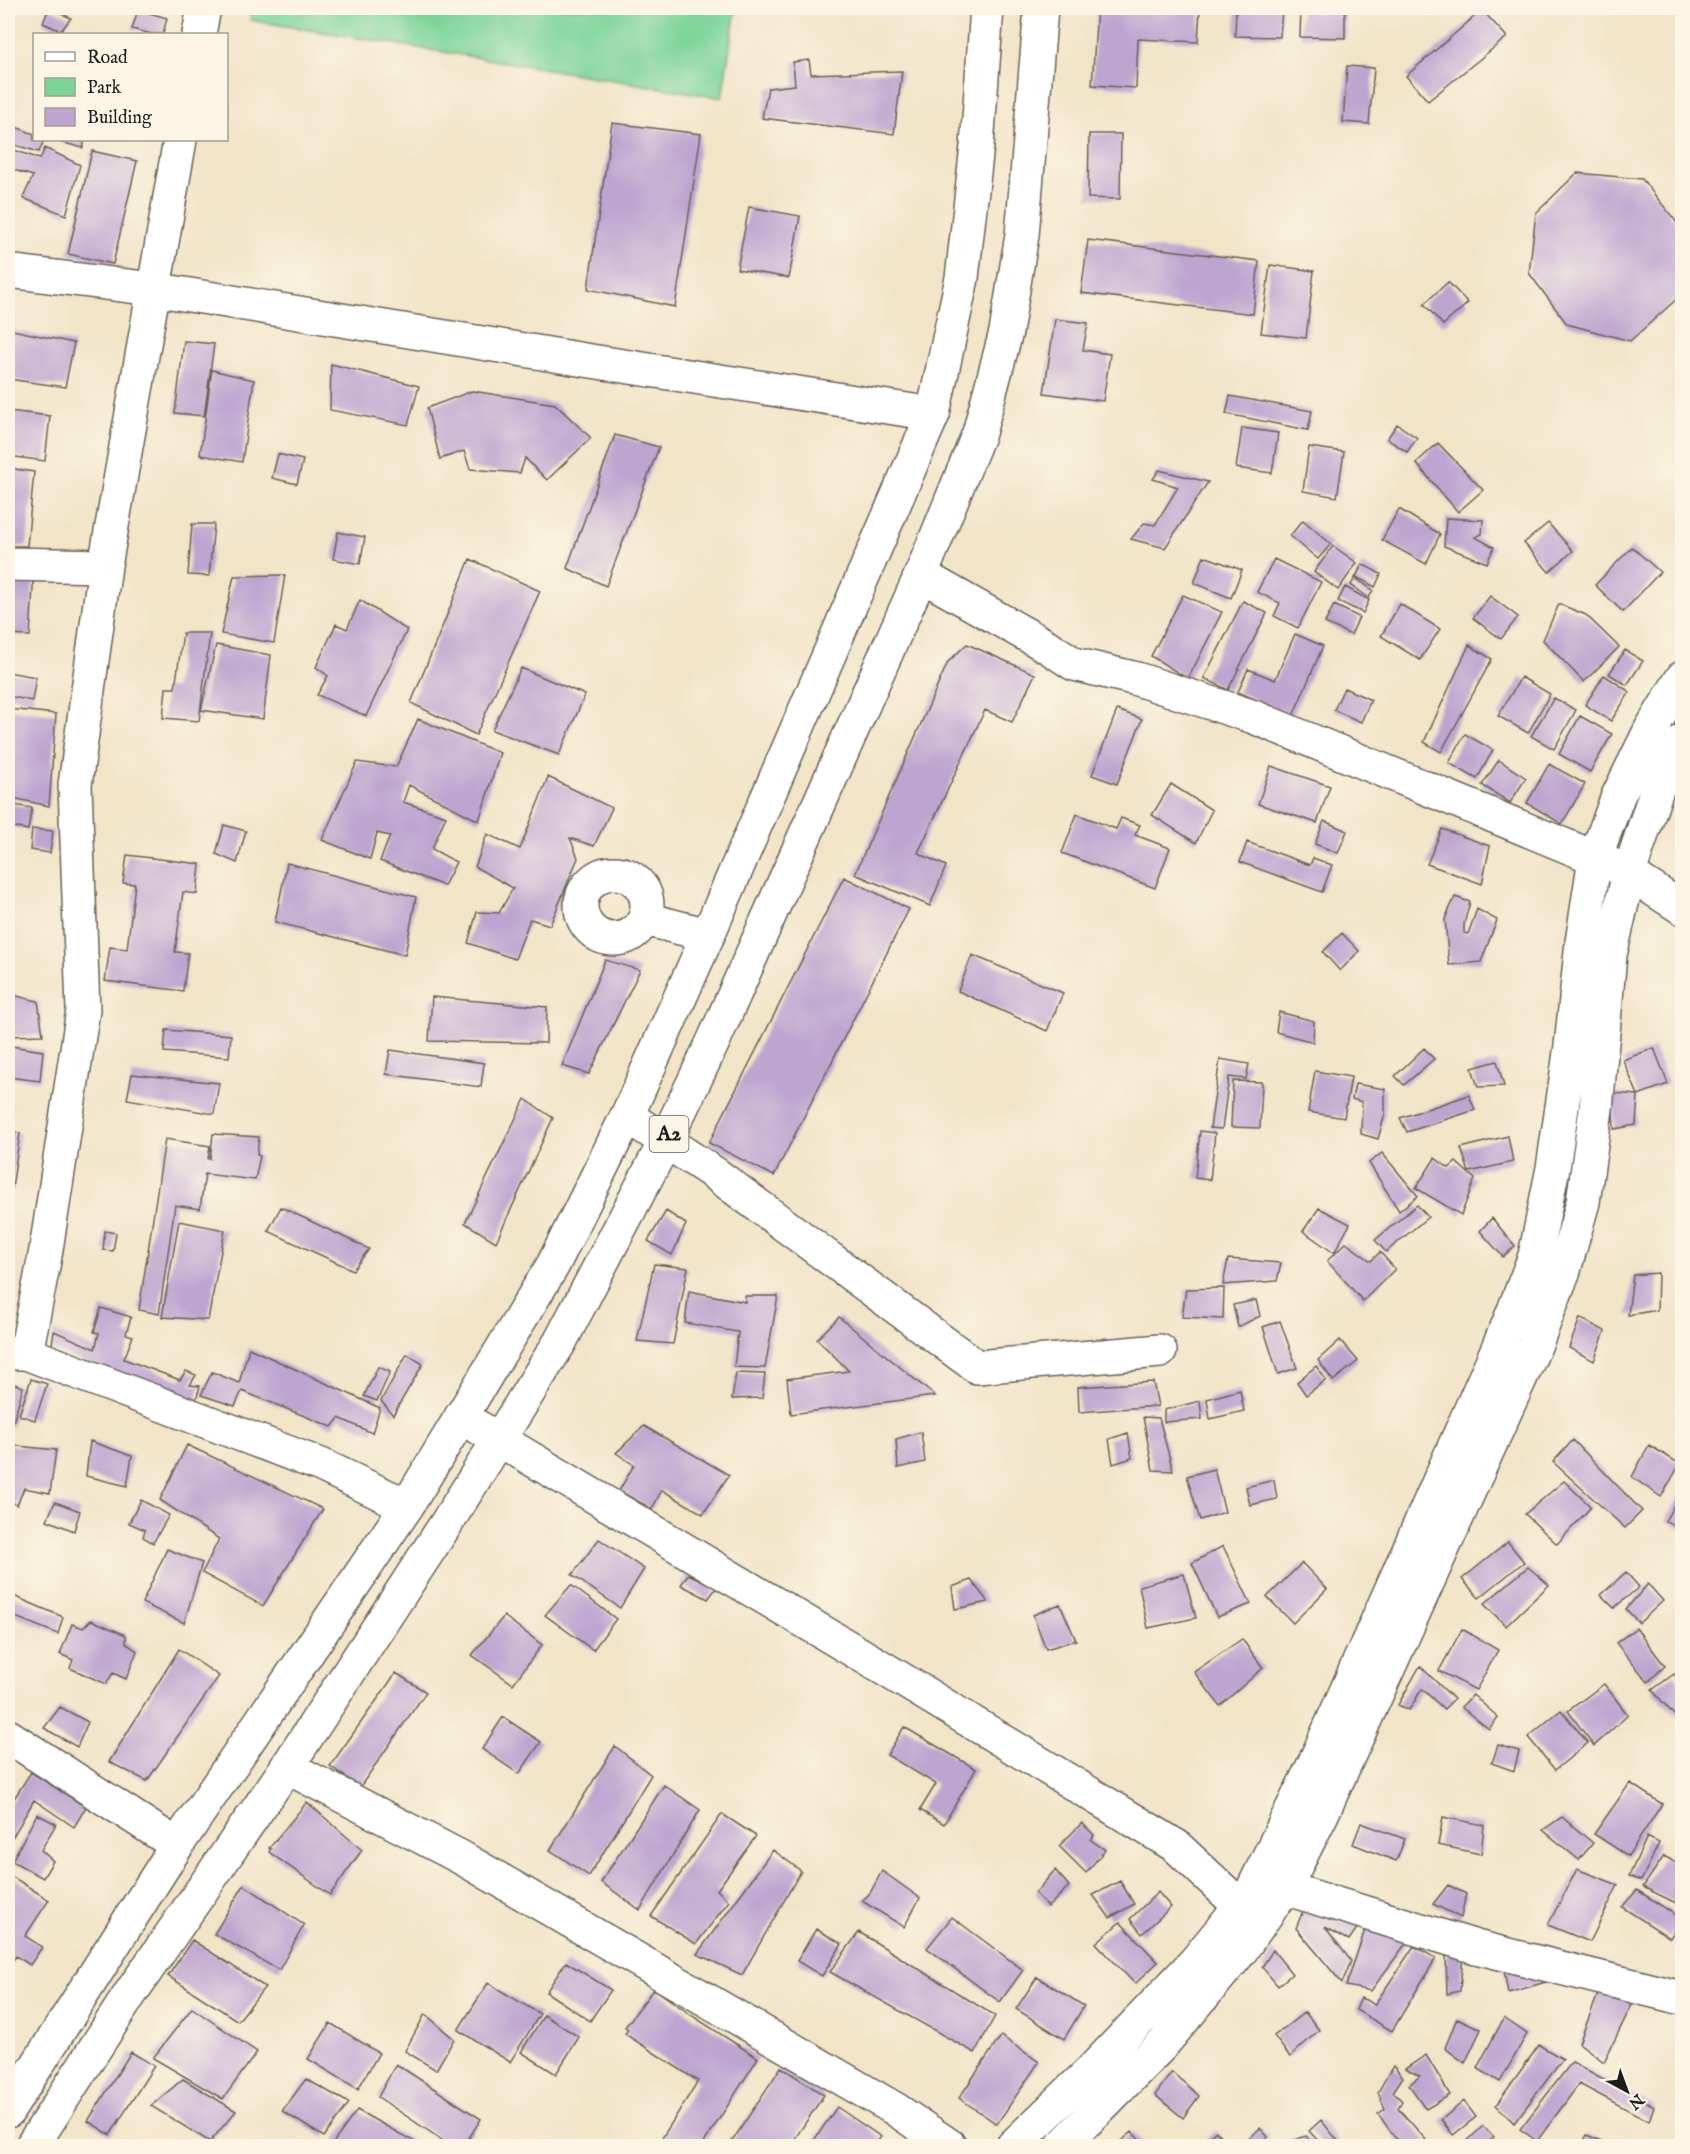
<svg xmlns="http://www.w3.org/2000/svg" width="1690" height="2154" viewBox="0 0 1690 2154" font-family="'IM FELL English',serif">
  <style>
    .green { fill: #7cd499; stroke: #4c785a; stroke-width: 1.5 }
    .building { fill: #bea5d0 }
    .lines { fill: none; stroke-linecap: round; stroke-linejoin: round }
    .minor-casing { stroke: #676258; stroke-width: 36 }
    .highway-casing { stroke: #676258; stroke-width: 36 }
    .minor { stroke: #fff; stroke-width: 33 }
    .highway { stroke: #fff; stroke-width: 33 }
    .labels { text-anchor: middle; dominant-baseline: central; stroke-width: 4.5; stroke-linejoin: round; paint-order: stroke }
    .shield { fill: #fcf5e5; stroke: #5f5d58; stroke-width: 1.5 }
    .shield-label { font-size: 21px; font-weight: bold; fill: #1c1c1c }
  </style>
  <rect width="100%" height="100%" fill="#fcf5e5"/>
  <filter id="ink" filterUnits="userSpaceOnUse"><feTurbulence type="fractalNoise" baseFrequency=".0167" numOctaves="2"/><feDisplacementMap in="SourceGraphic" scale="12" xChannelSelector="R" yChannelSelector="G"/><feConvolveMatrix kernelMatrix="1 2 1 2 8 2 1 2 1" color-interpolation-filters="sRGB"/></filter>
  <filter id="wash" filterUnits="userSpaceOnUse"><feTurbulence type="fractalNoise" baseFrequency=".008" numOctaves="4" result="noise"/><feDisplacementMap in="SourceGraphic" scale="24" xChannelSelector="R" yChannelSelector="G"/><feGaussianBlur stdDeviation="1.35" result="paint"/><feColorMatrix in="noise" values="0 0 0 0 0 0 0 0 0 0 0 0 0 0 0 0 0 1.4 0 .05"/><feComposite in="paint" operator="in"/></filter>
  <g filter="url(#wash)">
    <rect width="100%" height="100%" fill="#f1e4c7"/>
    <!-- green -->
    <path class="green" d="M251,8h485l-14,90 -472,-78z"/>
    <g id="blocks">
      <!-- building -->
      <path class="building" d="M49,8l22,10 -10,13 -18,-8z
        M1097,8h103l-2,34 -60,-3 -2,49 -44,-3z
        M1236,8h46l-2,29 -45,-1z
        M1301,8h44v30l-45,-1z
        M138,10l29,8 -4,16h-11l-20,-5z
        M1482,10l25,27 -79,64 -22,-25z
        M809,60l2,14 91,-3 -8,63 -132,-16 6,-30 27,-3 -2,-23z
        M1347,66l27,2 -5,56 -26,-2z
        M612,123l89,11 -26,173 -87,-18z
        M8,124l26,10v6h10l-5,12 -31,-9z
        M1089,134h32l-1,65 -32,-1z
        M53,140h32l-2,8z
        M8,148l32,11 5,-11 35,17 -14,50 -43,-17 10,-22 -25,-8z
        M92,151l45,10 -24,103 -45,-10z
        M1577,173l65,6 40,50v32l-3,36 -49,44 -63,-17 -38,-51 7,-60z
        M749,207l51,9 -11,62 -52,-9z
        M1088,240l171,21 -6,53 -172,-21z
        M1270,265l44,6 -8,67 -45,-5z
        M1448,282l20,21 -25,22 -19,-21z
        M1055,319l33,4 -5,27 27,4 -7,47 -59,-8z
        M8,329l66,14 -9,44 -57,-8z
        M184,341l30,3 -10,72 -29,-3z
        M331,364l88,22 -11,39 -78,-15z
        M212,370l42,10 -12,82 -42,-7z
        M472,391l83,13 36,34 -44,42 -22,-22 -5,15 -50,-4 -6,-18 -24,8 -13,-51z
        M1230,396l82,15 -4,19 -82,-16z
        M8,411l42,5 -5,45 -37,-5z
        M1397,424l20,14 -10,14 -20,-13z
        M1242,428l36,5 -6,40 -36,-5z
        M615,435l44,12 -53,139 -39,-18z
        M1438,443l45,47 -25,22 -42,-49z
        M1309,447l35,5 -7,45 -34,-6z
        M278,454l25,6 -6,24 -25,-6z
        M8,468l26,4 -7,74h-19z
        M1159,470l49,12 -43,66 -34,-9 13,-16 11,2 23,-38 -25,-8z
        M1399,509l41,25 -14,30 -44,-24z
        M1446,518l37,2 -1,14 -7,3 19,10 -7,16 -43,-17z
        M1303,520l28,24 -13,15 -28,-23z
        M1548,523l25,28 -24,21 -25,-29z
        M192,524h22l-5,52 -21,-1z
        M338,532l27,5 -5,27 -27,-5z
        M1333,546l24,17 -19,27 -24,-18z
        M1632,547l28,25 -37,40 -28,-27z
        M1204,556l38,14 -11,28 -37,-15z
        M470,559l70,32 -64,144 -65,-32z
        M1274,559l47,23 -23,46 -24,-12 6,-13 -23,-11z
        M1362,564l19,10 -6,13 -19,-10z
        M8,569l26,1 -4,66 -22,-1z
        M285,575l-11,68 -53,-9 13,-58z
        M1355,578l18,12 -4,8 -18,-13z
        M1345,587l24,13 -6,13 -25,-12z
        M1183,595l39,17 -34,67 -37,-23z
        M1490,596l28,21 -17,22 -28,-21z
        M360,600l47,30 -41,86 -49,-21 11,-19 -12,-9 20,-43 11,5z
        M1243,601l24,12 -39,77 -24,-12z
        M1400,604l40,25 -20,31 -39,-24z
        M1559,604l27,11 33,32 -35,35 -41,-42z
        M1334,605l25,12 -8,18 -26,-12z
        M183,633h27l-11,88 -36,-3 3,-30h9z
        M1295,634l28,12 -30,70 -55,-24 10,-23 27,11z
        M967,644l68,30 -23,48 -27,-12 -67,143 28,13 -16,40 -75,-32 93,-212z
        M216,645l55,10 -8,64 -62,-9z
        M1469,645l23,14 -51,93 -17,-10z
        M1625,650l18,11 -16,24 -18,-11z
        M521,668l64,27 -26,60 -67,-25z
        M8,672l28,5 -4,24 -24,-5z
        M1604,675l26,17 -19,29 -26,-16z
        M1521,677l29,17 -22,39 -30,-17z
        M1344,688l27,12 -10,22 -27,-12z
        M1554,698l22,12 -22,39 -23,-13z
        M8,709l48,5 -7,92 -41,-9z
        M1117,710l25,9 -25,65 -25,-9z
        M1580,716l32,18 -22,38 -31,-18z
        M418,719l82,34 -21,68 -70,-36 -6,17 43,14 -14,33 24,13 -12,24 -64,-25 10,-25 -13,-3 -7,26 -48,-19 35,-78 39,5z
        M1465,734l28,16 -16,29 -28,-16z
        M1499,760l27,18 -16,25 -28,-18z
        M1549,764l36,20 -23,40 -35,-21z
        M1271,766l59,20 -13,37 -59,-19z
        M548,777l64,31 -18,38 -24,-8 8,20 -28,67 -20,-6 -15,40 -47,-16 9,-31 22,1 14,-25 -38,-21 12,-33 33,15z
        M1171,784l41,26 -16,33 -44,-28z
        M8,804l24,4 -4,22 -20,-4z
        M1077,814l39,15 5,-11 19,7 -5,10 35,13 -15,40 -93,-35z
        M1324,821l23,10 -9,22 -23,-9z
        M224,825l22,6 -9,32 -21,-9z
        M32,829l21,2 -3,22 -20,-3z
        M1442,829l48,17 -8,38 -55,-20z
        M1247,842l63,23 3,-7 19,7 -10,27 -82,-30z
        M127,855l73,9 -3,30 -14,-2 -8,60 13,1 -5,38 -78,-10 5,-34 17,2 8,-65 -12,-1z
        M287,863l129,34 -11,58 -130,-33z
        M844,877l65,32 -135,267 -65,-33z
        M1455,897l15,5 -6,22v9l4,1 9,-25 20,11 -16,42 -32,3 -4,-46z
        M1342,933l17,18 -19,20 -17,-19z
        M972,955l91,38 -16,38 -89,-40z
        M605,960l35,10 -51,104 -27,-8z
        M8,994l30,7 5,34 -35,1z
        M432,997l115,10 -1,36 -117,-2z
        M1279,1012l35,9 -1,21 -37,-10z
        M166,1030l65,5 -2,22 -65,-5z
        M11,1046l32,5 -3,30 -32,-4z
        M1424,1048l10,11 -30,26 -9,-9z
        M1654,1048l14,36 -30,11 -2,30 -22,4 -2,-36 26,2 -15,-35z
        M390,1050l94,13 -3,24 -95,-13z
        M1220,1059l29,5 -3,15 -17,-2 -7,52 -12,-1z
        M1497,1061l7,25 -26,1 -6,-19z
        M1315,1071l36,6 -7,41 -36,-6z
        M132,1074l87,9 -5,31 -87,-15z
        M1233,1081l29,1 -2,46 -29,-1z
        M1355,1084l30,5v25l-7,25 -17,-5 1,-32 -10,-3z
        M1469,1095l6,15 -68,22 -7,-14z
        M525,1099l28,19 -57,124 -31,-19z
        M8,1105l5,1 -4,25 11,2 -8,56 -4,-1z
        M1200,1131l15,2 -5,47 -15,-2z
        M213,1134l46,3 -2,18 3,1 -5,24 -50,-6 -5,35 -25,-4 -16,109 -20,-4 26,-171 45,7 -2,13h2z
        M1508,1136l5,26 -44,10 -8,-24z
        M1382,1153l36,43 -19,15 -30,-48z
        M1435,1158l14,10 7,-6 19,17 -14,36 -45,-27z
        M1417,1205l11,12 -42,35 -11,-12z
        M281,1207l88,42 -16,21 -85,-39z
        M1319,1208l31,16 -16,29 -31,-22z
        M666,1211l20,13 -14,31 -24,-14z
        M1492,1218l23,28 -12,11 -23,-26z
        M179,1221l46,9 -17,90 -46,-3z
        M105,1231l11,2 -3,18 -10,-1z
        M1346,1243l25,18 9,-9 15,17 -32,32 -36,-40z
        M1228,1259l53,4 -4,18 -54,4z
        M654,1264l34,4 -15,76 -36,-3z
        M1658,1273l-1,37 -29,5 5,-40z
        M1224,1288l-1,31 -41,-2 4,-28z
        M689,1291l56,11v-6h33l-13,72 -31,-1 4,-35 -53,-9z
        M1256,1300l4,16 -22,11 -5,-22z
        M101,1308l30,9 -5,17 7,2 -9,23 56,21 6,-9 10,4 -6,10 10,1 -5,17 -144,-53 3,-19 41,18 4,-16 -5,-1z
        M839,1317l96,79 -144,18 -4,-35 62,-8 -32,-32z
        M1580,1318l25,13 -11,30 -25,-13z
        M1280,1321l17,47 -19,6 -15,-47z
        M1340,1340l18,21 -25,20 -15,-21z
        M249,1348l131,60 -8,25 -33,-15 -7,9 -90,-36 -7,15 -34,-11 11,-23 27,11z
        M407,1354l16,10 -30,51 -12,-14z
        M1316,1366l10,14 -20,15 -9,-13z
        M378,1367l12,5 -13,29 -13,-5z
        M736,1373l29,1 -3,24 -30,1z
        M31,1379l16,5 -12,36 -16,-5z
        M8,1382l15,5 -11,39 -4,-1z
        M1153,1382l5,24 -79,6 -1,-25z
        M1240,1390l4,21 -34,8 -3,-20z
        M1200,1401l2,18 -38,3v-12z
        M1143,1417l16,1 14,53 -20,-1z
        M644,1426l85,49 -26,39 -41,-24 -10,19 -33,-18 15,-26 -18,-12z
        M921,1432l4,30 -27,6 -2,-29z
        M1128,1433l4,25 -19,6 -4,-25z
        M1573,1440l69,71 -17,17 -72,-66z
        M90,1441l42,15 -5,30 -41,-10z
        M8,1445l48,5 -6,43 -26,-5 -7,17 -9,-6z
        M187,1445l136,64 -60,97 -61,-33 17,-34 -59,-39z
        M1649,1445l31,19 -19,33 -29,-20z
        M1214,1469l11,43 -25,8 -13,-44z
        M1274,1480l3,19 -27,6 -4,-18z
        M1564,1481l27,26 -34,37 -32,-30z
        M1682,1491v37l-17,-7z
        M141,1500l28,15 -16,28 -10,-6 2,-7 -16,-7z
        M55,1502l25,9 -6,20 -27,-11z
        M599,1539l45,30 -24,39 -48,-33z
        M1508,1542l16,20 -45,36 -17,-19z
        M1223,1546l28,58 -34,13 -25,-54z
        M167,1549l35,14 -18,60 -42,-20z
        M1302,1563l25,26 -34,34 -26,-26z
        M1528,1567l21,18 -43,41 -22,-22z
        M1626,1572l13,15 -25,21 -13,-13z
        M688,1574l29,13 -9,12 -27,-14z
        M1184,1574l12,44 -48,10 -9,-42z
        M971,1580l17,22 -33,7 -3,-22z
        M1648,1584l15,17 -24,22 -13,-14z
        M571,1585l45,34 -23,31 -48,-35z
        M9,1594l54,23 -5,17 -50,-20z
        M1060,1604l16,36 -30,9 -13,-34z
        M504,1616l38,29 -29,39 -41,-29z
        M91,1620l35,15v8l11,8 -11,28 -13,-6 -7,11 -36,-16 3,-8 -13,-6 12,-30 11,4z
        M1636,1628l29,38 -17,16 -32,-39z
        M1462,1629l36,21 -22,40 -37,-19z
        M1242,1639l21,29 -43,38 -26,-34z
        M179,1649l40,27 -72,105 -38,-19z
        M1420,1666l34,33 -10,10 -22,-20 -13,21 -11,-5z
        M396,1673l30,19 -66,95 -30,-21z
        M1674,1674l8,10v26l-6,7 -24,-27z
        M1604,1684l24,31 -34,31 -26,-35z
        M1473,1695l25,22 -9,12 -28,-22z
        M60,1707l28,15 -11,25 -33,-19z
        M1561,1710l27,33 -33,27 -27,-33z
        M503,1717l38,25 -22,32 -37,-25z
        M904,1727l72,42 -32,55 -24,-14 16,-26 -49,-29z
        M1498,1745l21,6 -5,20 -22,-8z
        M615,1746l36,29 -62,101 -39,-26z
        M31,1772l55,35 -12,20 -40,-27 -26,45v-37z
        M1630,1783l32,21 -34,52 -34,-22z
        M664,1785l36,25 -60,100 -39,-28z
        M307,1802l55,48 -32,45 -61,-43 2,-3 -2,-1z
        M37,1814l19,10 -15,26 12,11 -10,17 -31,-17z
        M722,1814l34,22 -39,54 12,11 -33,43 -45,-28z
        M1443,1817l41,8 -3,29 -43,-9z
        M1562,1817l31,26 -14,17 -36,-30z
        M1082,1823l12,12 -3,5 14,10 -19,23 -27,-27z
        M1361,1823l44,16 -9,22 -43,-17z
        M1647,1837l12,6 -18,38 -12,-5z
        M773,1850l28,21 -59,104 -45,-21z
        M1664,1856l18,10v40l-39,-19z
        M1577,1869l41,16 -28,57 -42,-17z
        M1055,1870l14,16 -21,21 -13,-14z
        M882,1871l38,27 -16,29 -42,-26 8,-8z
        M8,1874l41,26 -24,36 17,11 -12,18 -14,-9 -8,12z
        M1120,1881l14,23 -24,14 -17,-23z
        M244,1885l60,40 -25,45 -65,-36z
        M1448,1885l18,9 -5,24 -28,-14z
        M1637,1890l45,29 -12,19 -48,-31z
        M1158,1892l13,15 -29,27 -12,-15z
        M1307,1901l57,17 -15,22 -24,-13 26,34 -9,22 -46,-55z
        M952,1917l71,53 -23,32 -73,-54z
        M1120,1922l38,40 -23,22 -39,-41z
        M1367,1924l40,18 -36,49 -25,-5z
        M816,1929l26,15 -20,32 -25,-15z
        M859,1932l136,84 -20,37 -145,-81z
        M192,1940l73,47 -27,34 -70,-45z
        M1414,1946l22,12 -44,73 -36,-21 5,-12 14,6z
        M1273,1950l19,24 -14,12 -16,-19z
        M1463,1953l-3,38 -13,3 -1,-40z
        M566,1962l45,28 -21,31 -44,-29z
        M1540,1963l6,19 -38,11 -5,-29z
        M1037,1977l47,29 -20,33 -48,-30z
        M488,1983l52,31 -30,48 -52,-32z
        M1602,1984l32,16 -30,62 -25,-19z
        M656,1990l38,27 64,41 -56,88h-45l41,-65 -73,-47 3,-5 -3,-2 27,-36z
        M192,2008l65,44 -34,47 -70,-41z
        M1305,2012l14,18 -29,27 -16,-21z
        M425,2014l29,25 -18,31 -31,-19z
        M544,2015l35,22 -23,37 -35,-22z
        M1457,2018l24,11 -16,34 -20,-15z
        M1504,2018l23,16 -27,48 -23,-14z
        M330,2023l49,30 -21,36 -50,-30z
        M1001,2036l38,26 -42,62 -38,-26z
        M1539,2045l24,14 -49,64 -18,-18z
        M131,2052l23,14 -44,69 -22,-14z
        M1426,2055l24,40 -24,14 -17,-24 11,-9 -15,-7z
        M1572,2062l82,44 -5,15 -70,-37 -42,57 -17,-12z
        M396,2064l85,55 -17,27h-13l-73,-49z
        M1393,2066l10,11 -10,15 9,9 -4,7 28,32 -7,6h-22l3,-2 -22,-30 7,-5 -7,-17z
        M781,2067l43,28 -34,51h-61z
        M1172,2072l27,24 -16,22 -28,-23z
        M183,2079l53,32 -26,31 -59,-36z
        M306,2079l43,24 -25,34 -42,-26z
        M1464,2101l12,16 -23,18 -12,-15z
        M837,2107l44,30 -7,9h-64z
        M357,2110l65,36h-91z
        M1321,2120l17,21 -7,5h-8l-14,-15z
        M1483,2126l11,11 -10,9h-22z
        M1260,2128l8,9 -7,9h-12l-4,-3z
        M1216,2131l12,15h-30z
        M1132,2132l13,14h-29z
        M1587,2135l26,11h-32z
        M1306,2136l7,9 -30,1 1,-4z"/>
    </g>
  </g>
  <g filter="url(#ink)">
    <use href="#blocks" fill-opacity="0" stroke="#676258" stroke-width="1.5"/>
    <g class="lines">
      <defs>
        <path id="minor" d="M199,34l5,-26
          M8,271l145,18 438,72 342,53
          M8,564l97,2 75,-426
          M921,575l127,72 26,17 63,15 117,38 368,152 60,39
          M581 906a33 33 0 1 1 66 0a33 33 0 1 1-66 0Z
          M645,919l63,16
          M627,1116l87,57 263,194 183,-16
          M8,1353h18l295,112 86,41
          M26,1353l19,-97 38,-246 -8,-225 30,-219
          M461,1417l412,245 303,184 64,60
          M8,1736l169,109
          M287,1767l175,91 433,251 55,37
          M1265,1882l211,65 206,51
          M1013,2146l77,-74 104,-109 57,-70 63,-129 195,-441 26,-67 18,-88 18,-122 11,-104 13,-84 23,-62 33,-67 31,-51
          M1062,2146l100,-101 78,-93 44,-63 38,-75 213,-468 29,-76 19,-68 13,-93 14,-154 19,-82 28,-84 25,-48"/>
        <path id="highway" d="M8,2111l169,-266 230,-339 146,-241 74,-149 81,-181 225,-521 29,-136 15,-132 10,-138
          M32,2146l98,-152 157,-227 159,-243 114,-182 105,-200 48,-100 208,-467 58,-142 27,-101 16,-97 19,-227"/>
      </defs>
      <!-- minor casing -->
      <use href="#minor" class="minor-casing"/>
      <!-- highway casing -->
      <use href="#highway" class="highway-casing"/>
      <!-- minor -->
      <use href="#minor" class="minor"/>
      <!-- highway -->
      <use href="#highway" class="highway"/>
    </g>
  </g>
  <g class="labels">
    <!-- shield labels -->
    <rect class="shield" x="649.5" y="1116" width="39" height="36" rx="4.5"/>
    <g class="shield-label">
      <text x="669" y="1134">A2</text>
    </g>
  </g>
  <!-- margin -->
  <rect width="1690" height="2154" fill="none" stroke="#fcf5e5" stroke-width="30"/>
  <!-- legend -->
  <rect x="33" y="33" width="195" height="108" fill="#fcf5e5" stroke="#a29e95" stroke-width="1.5"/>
  <rect x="45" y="52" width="30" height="9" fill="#ffffff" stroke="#a29e95" stroke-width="1.5"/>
  <text x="87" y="63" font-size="18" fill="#1c1c1c">Road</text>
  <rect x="45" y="78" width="30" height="18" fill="#7cd499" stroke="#a29e95" stroke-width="1.5"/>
  <text x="87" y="93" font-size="18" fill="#1c1c1c">Park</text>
  <rect x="45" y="108" width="30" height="18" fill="#bea5d0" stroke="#a29e95" stroke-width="1.5"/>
  <text x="87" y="123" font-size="18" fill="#1c1c1c">Building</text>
  <!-- north arrow -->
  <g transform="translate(1627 2091) rotate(139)" stroke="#fcf5e5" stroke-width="4.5" paint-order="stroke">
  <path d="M0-4.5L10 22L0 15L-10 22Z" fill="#1c1c1c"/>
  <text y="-9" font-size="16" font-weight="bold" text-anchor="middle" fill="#1c1c1c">N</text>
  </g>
</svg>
